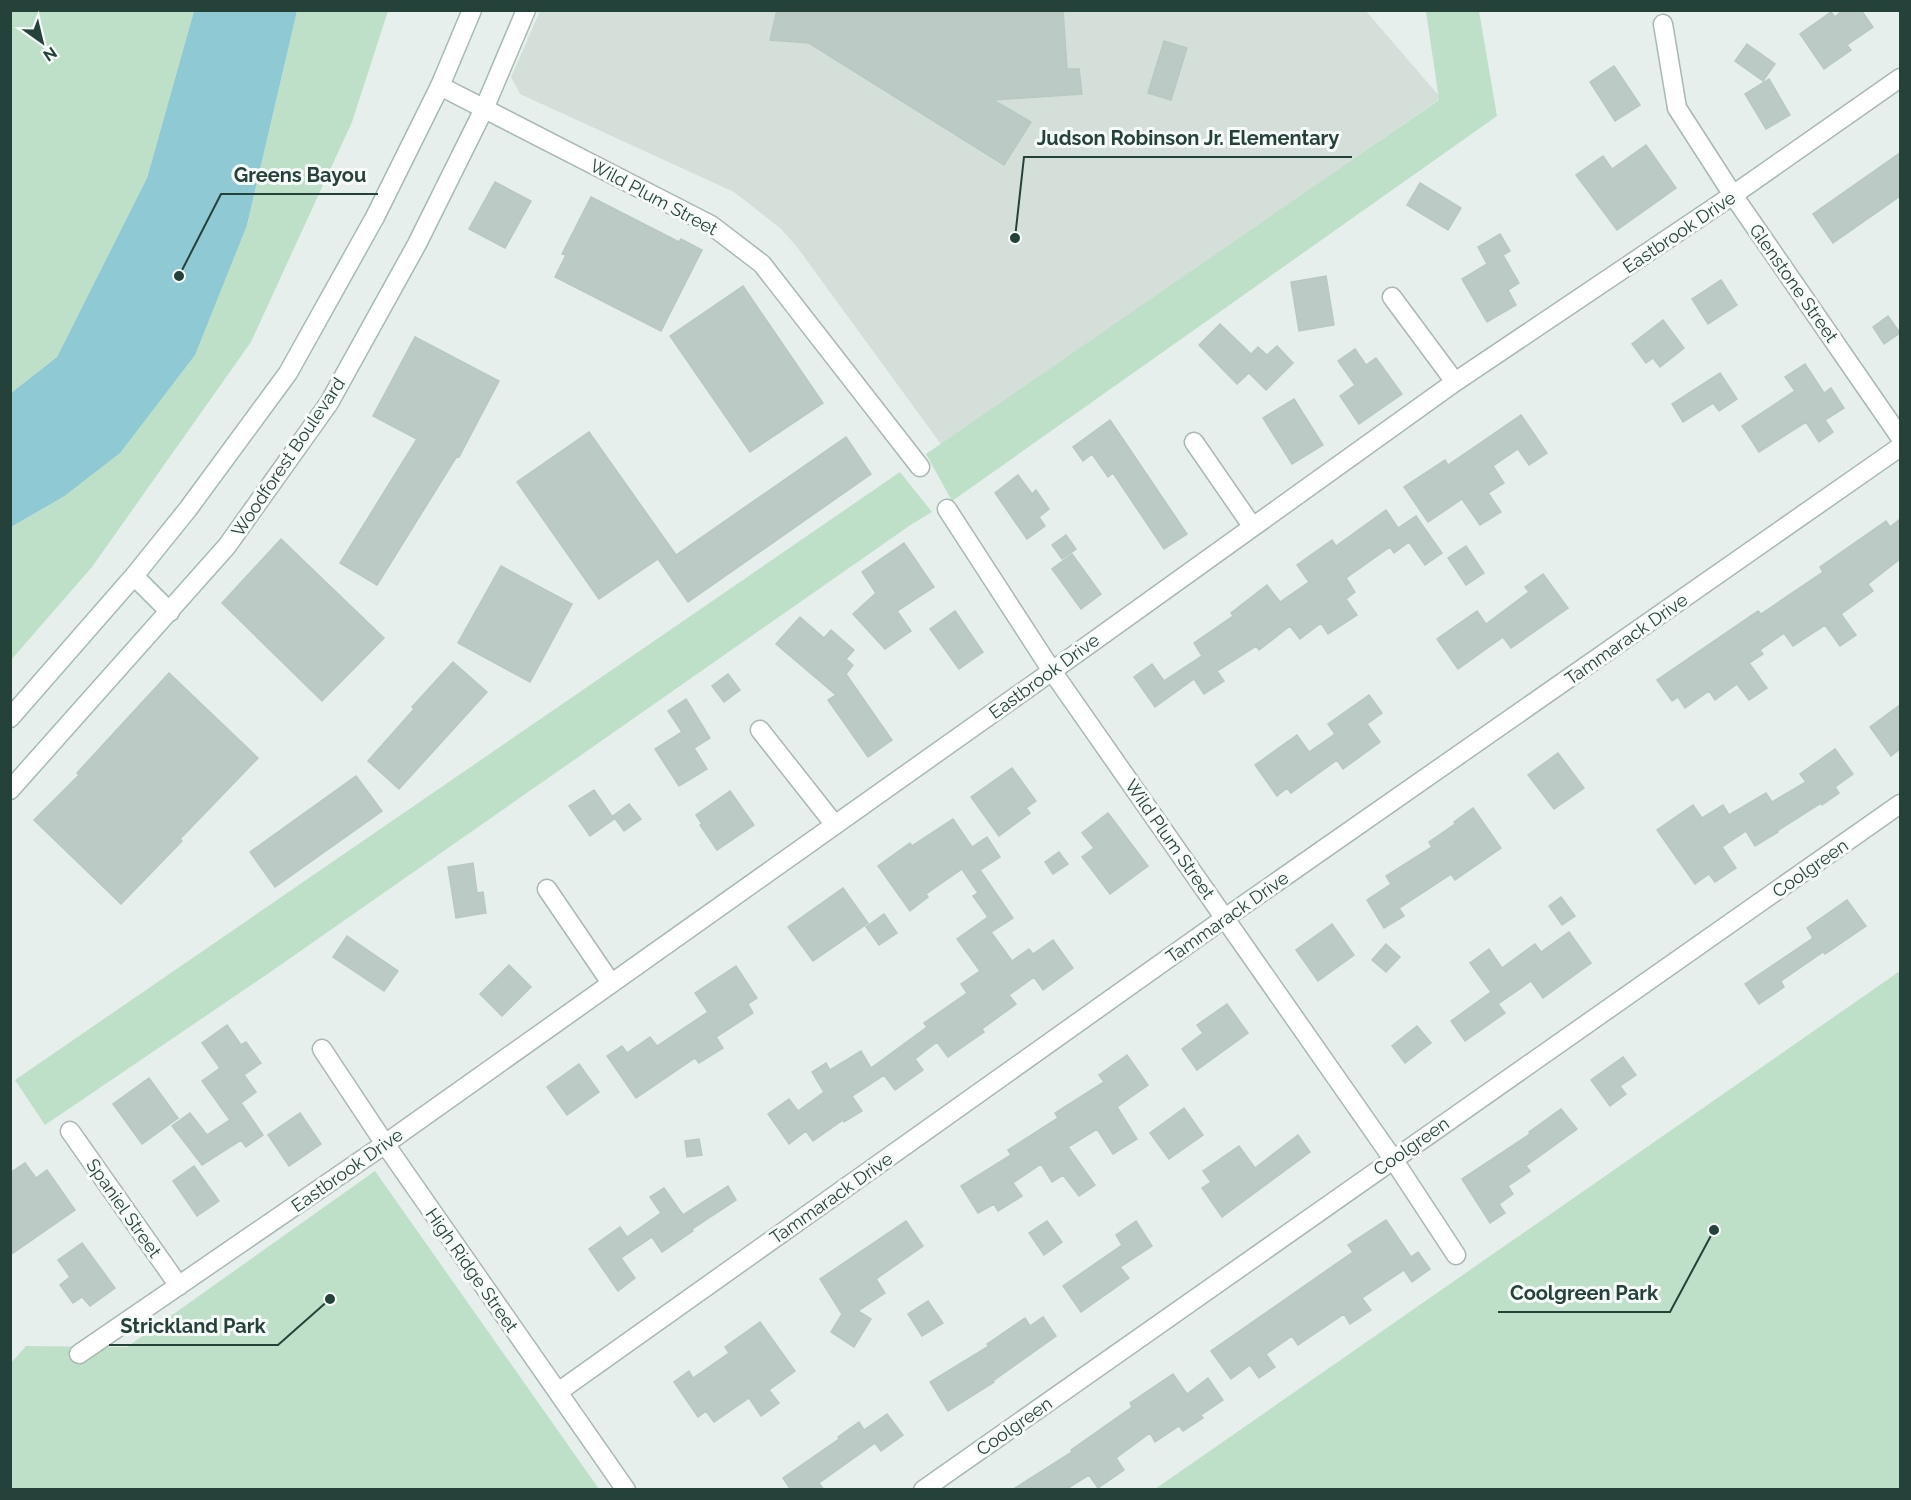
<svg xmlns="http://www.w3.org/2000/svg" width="1911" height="1500" viewBox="0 0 1911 1500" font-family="Raleway,sans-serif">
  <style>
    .built { fill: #d4dfda }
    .green { fill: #bfe0c8 }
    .water { fill: #8ec9d4 }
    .building { fill: #bbcac4; stroke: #b8c9c2; stroke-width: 1.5 }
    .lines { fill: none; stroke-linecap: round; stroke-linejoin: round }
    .street-casing { stroke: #a8b8b2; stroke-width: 21 }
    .secondary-casing { stroke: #a4bbb3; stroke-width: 21 }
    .street { stroke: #fff; stroke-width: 18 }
    .secondary { stroke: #fff; stroke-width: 18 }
    .labels { text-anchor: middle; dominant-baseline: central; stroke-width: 6; stroke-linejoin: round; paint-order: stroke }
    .street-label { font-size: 18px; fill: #24423a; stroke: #f7fbf9 }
    .leader { fill: none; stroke: #24423a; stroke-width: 2 }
    .callout-dot { fill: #24423a; stroke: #f7fbf9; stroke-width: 2 }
    .callout-label { font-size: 20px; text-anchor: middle; font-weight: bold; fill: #24423a; stroke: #f7fbf9; stroke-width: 6; stroke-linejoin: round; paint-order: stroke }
  </style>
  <rect width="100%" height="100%" fill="#e6efeb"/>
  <!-- built -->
  <path class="built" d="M1365,10l76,88 -498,349 -146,-200 -17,-19 -46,-36 -214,-98 -9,-17 29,-66z"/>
  <!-- green -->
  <path class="green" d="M11,11h183l-47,167 -90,179 -46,36z
    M297,11h91l-36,111 -101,220 -159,225 -81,93v-133l52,-30 184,-272z
    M1426,11h53l18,105 -545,385 -26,-47 513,-354z
    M900,472l32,40 -20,12 -643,449 -224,152 -30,-45z
    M1900,971v518h-745z
    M375,1171l224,318 -588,1v-127l15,-17 101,1z"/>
  <!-- water -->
  <path class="water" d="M194,11h103l-50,214 -52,130 -75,98 -57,44 -52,30v-134l46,-36 90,-179z"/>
  <!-- building -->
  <path class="building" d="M777,10h286l4,59h12l3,25 -89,6 38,22 -27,43 -195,-122 -39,-3z
    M1843,10h18l12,17 -26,18 4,5 -27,19 -24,-35 31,-22 4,5z
    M1164,41l23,7 -16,52 -23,-7z
    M1747,44l28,20 -12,17 -28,-20z
    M1614,66l26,39 -25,16 -25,-39z
    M1769,79l21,36 -24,14 -21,-35z
    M1646,145l30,43 -59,42 -41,-55 27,-19 9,13z
    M1900,153v43l-67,47 -20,-29z
    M495,182l36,19 -26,47 -36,-19z
    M1420,183l41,25 -13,22 -41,-25z
    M591,197l88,45 2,-3 21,11 -41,81 -106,-54 11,-22 -4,-1z
    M1500,234l10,17 -7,4 16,28 -11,7 8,15 -29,17 -25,-43 25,-15 -9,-17z
    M1326,276l8,49 -35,6 -8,-49z
    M1721,280l16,25 -29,19 -16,-25z
    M743,286l80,117 -73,49 -80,-116z
    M1888,316l12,17 -16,11 -11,-17z
    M1663,320l21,28 -24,19 -7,-9 -7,5 -14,-19z
    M1220,324l31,30 7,-7 9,8 10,-9 16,17 -27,27 -17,-17 -12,11 -38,-39z
    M415,337l84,44 -40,76 -2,-1 -80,129 -37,-22 77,-124 -44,-23z
    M1355,349l11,16 10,-7 26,36 -43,30 -19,-28 15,-11 -17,-24z
    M1805,364l19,29 7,-5 13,20 -19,12 8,12 -14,10 -13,-20 -47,30 -17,-26 53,-35 -10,-14z
    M1720,373l17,26 -18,12 -6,-8 -30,19 -11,-18z
    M1294,399l29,46 -31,19 -29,-46z
    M1521,415l26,38 -18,12 -11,-16 -25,17 11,17 -16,10 13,19 -21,13 -18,-26 -34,23 -24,-35 41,-27 3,5z
    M1110,420l77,114 -23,15 -51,-76 -5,4 -16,-23 -9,7 -10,-14z
    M589,432l87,123 170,-118 25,37 -183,128 -30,-43 -59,40 -82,-117z
    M1018,475l14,19 4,-4 13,19 -10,8 6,9 -18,13 -32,-46z
    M1386,510l12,18 18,-12 26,37 -17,12 -16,-23 -15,11 -4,-6 -44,31 9,14 -9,7 11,16 -29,19 -7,-11 -21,16 -10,-13 -31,24 -3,-4 -39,25 7,10 -20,13 -10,-15 -39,28 -21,-30 18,-13 12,17 38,-25 -8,-13 39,-27 -2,-3 36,-28 13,17 29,-20 -12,-17 35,-25 4,6z
    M1900,519v40l-32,25 5,7 -32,23 15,21 -16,11 -15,-21 -32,21 -9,-13 -24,17 3,4 -14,9 18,25 -18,12 -12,-16 -22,16 -6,-9 -24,17 -7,-11 -6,4 -15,-21 101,-69 3,3 62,-42 -3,-5 66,-46 4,6z
    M1066,535l10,14 -14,10 -10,-14z
    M281,539l103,99 -62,63 -100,-98z
    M904,543l30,44 -37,24 14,20 -26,18 -32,-35 23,-21 -14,-21z
    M1466,546l18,27 -18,12 -18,-27z
    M1072,554l29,40 -20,15 -29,-40z
    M501,566l71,38 -42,78 -72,-39z
    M1543,574l25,34 -57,40 -8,-11 -45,32 -21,-30 40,-28 9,13 43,-32 -4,-5z
    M955,611l28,41 -24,17 -29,-40z
    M800,617l24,21 7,-8 23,20 -8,9 7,6 -7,9 46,66 -24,17 -40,-57 8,-5 -60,-51z
    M453,662l34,30 -88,97 -31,-28 46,-52 -2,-2z
    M169,673l89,85 -78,81 2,2 -61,63 -87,-84 45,-45 -2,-2z
    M728,674l12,16 -16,12 -12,-16z
    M1369,695l13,18 -15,11 13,18 -37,27 -6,-9 -46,33 -4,-5 -10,8 -22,-31 42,-30 12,17 26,-18 -7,-10z
    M686,699l24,39 -16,10 13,21 -28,17 -24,-37 27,-17 -14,-21z
    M1900,705v44l-9,7 -21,-29z
    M1835,749l18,25 -18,13 4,6 -17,12 -1,-2 -44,28 1,1 -23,14 -9,-15 -24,16 14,21 -21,14 -6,-8 -14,10 -38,-54 36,-25 9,13 21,-13 6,10 37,-22 6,9 34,-20 -6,-8z
    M1558,753l26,35 -30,21 -26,-34z
    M1012,768l24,33 -10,7 4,5 -31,23 -28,-39z
    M356,776l26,35 -107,76 -25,-35z
    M594,790l20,29 -24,17 -21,-30z
    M730,791l24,34 -37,25 -17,-25 2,-1 -6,-9z
    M629,804l12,15 -17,12 -11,-15z
    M1473,808l28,40 -46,32 -4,-6 -52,34 5,8 -20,12 -17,-28 24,-16 -5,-8 46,-29 -3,-5 26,-18 -1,-2z
    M1108,813l40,53 -38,28 -28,-37 12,-9 -12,-15z
    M953,819l19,28 15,-10 13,20 -20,13 33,48 -22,14 21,29 17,-12 4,5 20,-14 20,28 -30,22 -9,-13 -25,18 7,9 -34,25 2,3 -36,25 -11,-15 -22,17 8,11 -28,20 -11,-15 -32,21 10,15 -18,11 -1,-2 -30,21 -7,-10 -17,13 -21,-30 21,-15 9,12 26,-19 -12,-20 14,-9 4,7 31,-19 10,17 56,-41 -3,-4 43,-30 -6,-9 19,-13 -23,-32 31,-22 -15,-21 5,-3 -16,-24 -36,25 2,3 -18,14 -32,-45 32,-23 2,3z
    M1059,852l9,12 -15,10 -8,-12z
    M473,863l4,30 6,-1 3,21 -30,5 -8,-51z
    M843,888l25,35 -55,38 -25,-34z
    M1561,897l14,19 -13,9 -13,-19z
    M1847,900l19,26 -41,28 -2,-2 -42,29 3,6 -25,17 -14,-20 68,-46 -6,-10z
    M884,914l13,19 -18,12 -13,-18z
    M1332,924l22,31 -36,26 -22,-31z
    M1569,932l22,31 -48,35 -12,-17 -33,23 7,9 -40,28 -14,-20 40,-29 -21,-29 19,-14 13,19 33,-24 6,8z
    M347,936l51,35 -14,20 -51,-34z
    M1386,944l14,13 -14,15 -14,-12z
    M509,965l22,22 -29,29 -22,-22z
    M736,966l21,32 -9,6 5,9 -37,24 7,11 -24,15 -4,-5 -59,40 -29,-42 15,-10 5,7 23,-16 7,9 51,-34 -13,-19z
    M1227,1004l21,29 -51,37 -15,-21 21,-16 -6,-8z
    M227,1025l14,20 5,-3 15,21 -17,12 12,17 -15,11 22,32 -17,12 -5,-7 -39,25 -30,-39 18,-13 17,22 23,-15 -28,-39 18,-13 -18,-25z
    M1417,1026l14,17 -26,20 -13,-17z
    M1127,1055l21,30 -31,22 20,32 -24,15 -16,-25 -29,18 27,38 -16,11 -16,-21 -11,7 -11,-18 -28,19 9,13 -24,15 -4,-7 -16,9 -17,-27 50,-31 -3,-5 50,-32 -3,-5 49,-31 -5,-7z
    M1623,1057l13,18 -16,11 6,8 -16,12 -19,-26z
    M579,1064l20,28 -32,23 -20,-28z
    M149,1078l29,40 -36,26 -29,-40z
    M1184,1108l19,27 -34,24 -19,-26z
    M1561,1109l16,20 -51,37 4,5 -22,15 5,8 -14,10 6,9 -15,10 -28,-44 68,-45 -1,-2z
    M300,1113l21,31 -32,22 -21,-31z
    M1298,1135l12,17 -88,65 -20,-29 9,-6 -8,-11 36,-25 16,22z
    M699,1139l3,16 -15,2 -2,-16z
    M25,1163l11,15 11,-8 28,40 -65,45v-82z
    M194,1166l25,35 -22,15 -24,-35z
    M728,1186l8,14 -44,29 1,2 -31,21 -10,-15 -31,21 14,20 -17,13 -29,-42 31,-22 7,10 34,-24 -11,-16 14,-9 19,27z
    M1386,1220l25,37 7,-5 12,17 -18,13 -8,-12 -42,28 9,12 -21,14 -6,-10 -46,31 -6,-9 -26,18 9,13 -16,11 -9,-13 -19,14 -20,-28 142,-99 -5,-7z
    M906,1221l17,25 -47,33 9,14 -27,18 13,8 -17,28 -23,-15 11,-18 -22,-35z
    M1047,1221l15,21 -18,13 -15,-22z
    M1136,1221l16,25 -32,21 9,11 -48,34 -18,-26 59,-41 -6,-10z
    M82,1243l33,45 -25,18 -8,-9 -9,6 -13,-18 10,-8 -12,-17z
    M928,1301l15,22 -21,13 -14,-22z
    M1043,1317l13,19 -63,45 1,1 -46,29 -18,-29 59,-36 -2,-2 38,-26 5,8z
    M760,1322l35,49 -26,19 10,13 -18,13 -12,-18 -35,24 -8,-11 -8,6 -24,-35 15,-11 4,7 36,-25 -4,-6z
    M1173,1374l14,20 21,-16 15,22 -22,15 2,3 -20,13 -4,-5 -24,16 -5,-9 -34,25 8,12 -26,18 -9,-13 -24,15h-53l60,-38 -1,-2 61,-43 -2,-4z
    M887,1414l16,21 -22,16 -6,-8 -56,40 5,7h-33l-8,-12 56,-39 -1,-2 21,-15 5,8z"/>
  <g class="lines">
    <defs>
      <path id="street" d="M1663,24l14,84 56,87 167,242
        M440,86l271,139 51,39 158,203
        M1392,297l63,85
        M1194,442l58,84
        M947,509l105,162 341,488 63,96
        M760,730l75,95
        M547,889l64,94
        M322,1049l63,95 241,346
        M70,1131l109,155
        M79,1354l306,-210 667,-473 403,-289 278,-187 167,-117
        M558,1392l667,-474 675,-471
        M923,1490l977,-686"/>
      <path id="secondary" d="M134,576l36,36
        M10,718l124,-142 54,-67 100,-136 87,-156 65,-131 32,-76
        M10,790l217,-244 102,-143 88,-159 67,-135 42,-99"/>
    </defs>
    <!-- street casing -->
    <use href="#street" class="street-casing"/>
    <!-- secondary casing -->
    <use href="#secondary" class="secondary-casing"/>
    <!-- street -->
    <use href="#street" class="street"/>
    <!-- secondary -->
    <use href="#secondary" class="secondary"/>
  </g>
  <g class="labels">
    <!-- street labels -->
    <g class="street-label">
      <text transform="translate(654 197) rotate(28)">Wild Plum Street</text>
      <text transform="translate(1679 232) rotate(-34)">Eastbrook Drive</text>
      <text transform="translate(1794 283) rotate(55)">Glenstone Street</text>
      <text transform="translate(288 457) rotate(-56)">Woodforest Boulevard</text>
      <text transform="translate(1626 639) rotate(-35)">Tammarack Drive</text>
      <text transform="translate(1044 676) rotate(-36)">Eastbrook Drive</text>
      <text transform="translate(1170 839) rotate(55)">Wild Plum Street</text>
      <text transform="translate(1810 868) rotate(-35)">Coolgreen</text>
      <text transform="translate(1227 917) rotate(-35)">Tammarack Drive</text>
      <text transform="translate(1411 1146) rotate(-35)">Coolgreen</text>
      <text transform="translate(347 1170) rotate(-35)">Eastbrook Drive</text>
      <text transform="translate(831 1198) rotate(-35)">Tammarack Drive</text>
      <text transform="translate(124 1208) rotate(55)">Spaniel Street</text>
      <text transform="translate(472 1270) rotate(55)">High Ridge Street</text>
      <text transform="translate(1014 1426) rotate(-35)">Coolgreen</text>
    </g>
  </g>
  <!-- callouts -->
  <path class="leader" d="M1015 238L1024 157H1352M179 276L221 194H378M1714 1230L1670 1312H1498M330 1299L278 1345H109"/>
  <g class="callout-dot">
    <circle cx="1015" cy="238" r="6"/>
    <circle cx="179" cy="276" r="6"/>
    <circle cx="1714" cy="1230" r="6"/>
    <circle cx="330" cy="1299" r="6"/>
  </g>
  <g class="callout-label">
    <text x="1188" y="145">Judson Robinson Jr. Elementary</text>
    <text x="300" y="182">Greens Bayou</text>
    <text x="1584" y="1300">Coolgreen Park</text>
    <text x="193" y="1333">Strickland Park</text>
  </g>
  <!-- border -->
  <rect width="1911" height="1500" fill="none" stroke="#24423a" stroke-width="24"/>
  <!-- north arrow -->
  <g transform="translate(42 42) rotate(146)" stroke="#f7fbf9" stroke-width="4.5" paint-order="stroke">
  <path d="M0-4.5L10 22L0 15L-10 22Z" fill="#24423a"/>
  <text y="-9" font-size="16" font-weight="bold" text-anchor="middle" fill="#24423a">N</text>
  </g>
</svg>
